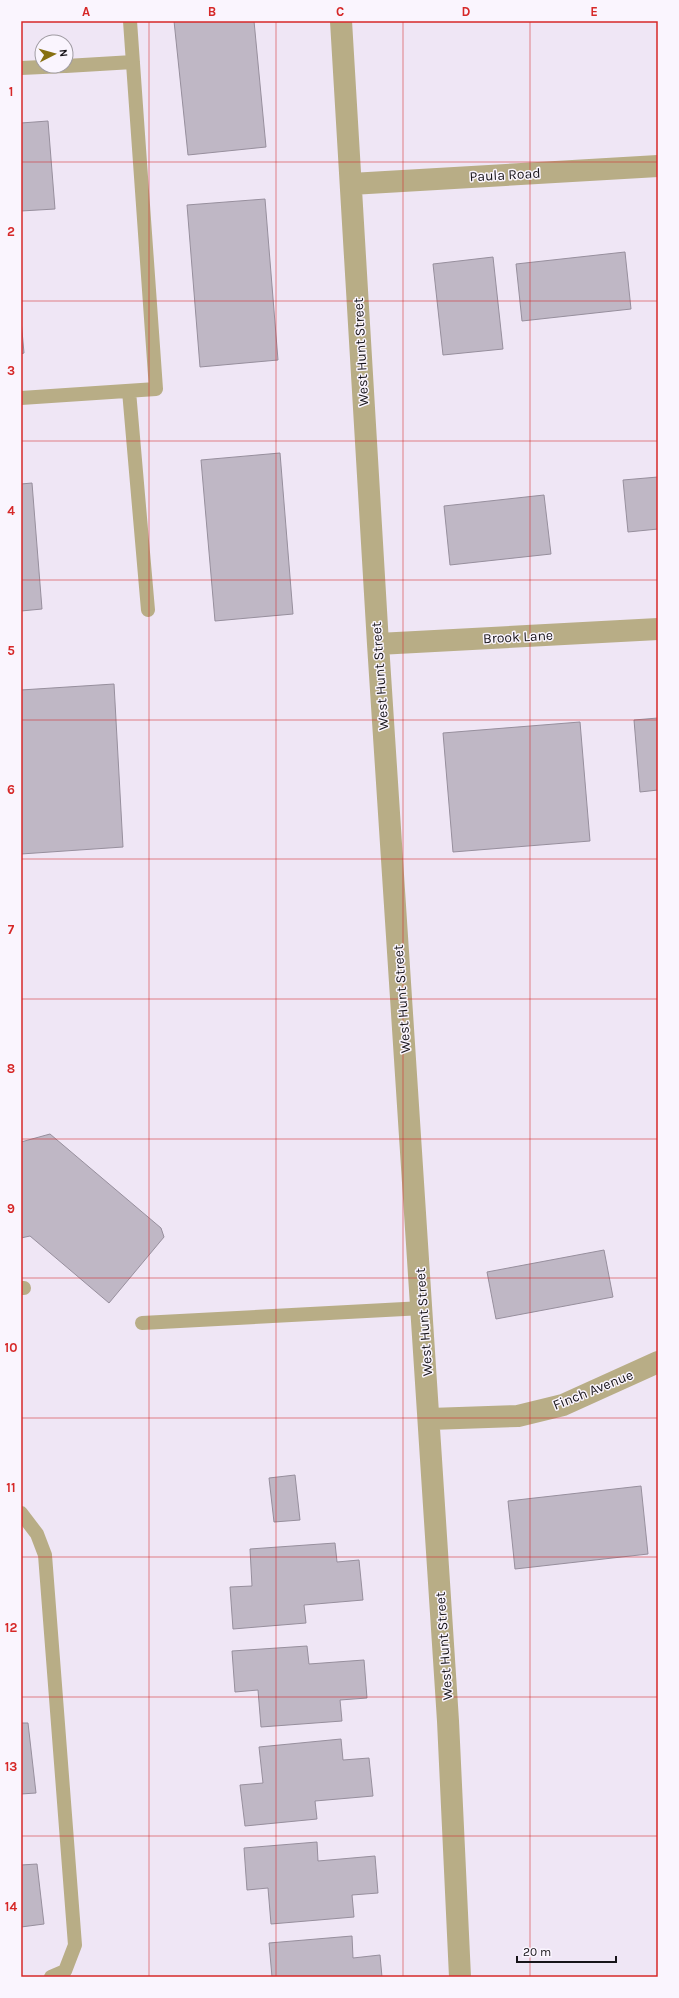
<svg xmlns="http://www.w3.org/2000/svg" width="679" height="1998" viewBox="0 0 679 1998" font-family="Karla,sans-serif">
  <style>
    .building { fill: #bfb7c5; stroke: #978f9d }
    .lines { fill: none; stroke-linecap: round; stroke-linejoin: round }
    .lane { stroke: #b8ad86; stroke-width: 14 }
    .street { stroke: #b8ad86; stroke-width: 22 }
    .grid { fill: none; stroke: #d62828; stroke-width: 1; stroke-opacity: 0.55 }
    .labels { text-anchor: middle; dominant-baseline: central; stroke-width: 3; stroke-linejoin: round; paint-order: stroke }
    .street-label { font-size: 14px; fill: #171419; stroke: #faf5fe }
    .neatline { fill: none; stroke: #d62828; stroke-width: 1.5 }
    .grid-label { font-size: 13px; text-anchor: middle; font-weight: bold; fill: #d62828 }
  </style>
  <rect width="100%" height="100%" fill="#efe6f5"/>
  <!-- building -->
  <path class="building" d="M174,21h80l12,126 -78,8z
    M48,121l7,88 -34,2v-88z
    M265,199l13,161 -78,7 -13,-162z
    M625,252l6,57 -109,12 -6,-57z
    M493,257l10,92 -60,6 -10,-91z
    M21,320l3,33 -3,1z
    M280,453l13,161 -78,7 -14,-161z
    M658,477v52l-30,3 -5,-52z
    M32,483l10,126 -21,2v-127z
    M544,495l7,59 -101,11 -6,-59z
    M114,684l9,163 -102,7v-164z
    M658,718v72l-18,2 -6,-72z
    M580,722l10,119 -137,11 -10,-119z
    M50,1134l111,94 3,9 -55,66 -79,-67 -9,2v-96z
    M604,1250l9,47 -117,22 -9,-47z
    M295,1475l5,45 -26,2 -5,-44z
    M641,1486l7,68 -133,15 -7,-68z
    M335,1543l2,19 22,-2 4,40 -59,5 2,18 -73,6 -3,-42 22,-1 -2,-37z
    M307,1646l2,18 55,-4 3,38 -27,2 2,21 -81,6 -3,-37 -23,2 -3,-41z
    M21,1723h7l8,70 -15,1z
    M341,1739l2,21 26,-2 4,38 -58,5 2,18 -72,7 -5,-41 23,-2 -4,-36z
    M317,1842l1,19 57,-5 3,37 -26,2 2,22 -83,7 -3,-36 -21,2 -3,-42z
    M37,1864l7,60 -23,3v-62z
    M352,1936l1,22 27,-3 2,22h-110l-3,-34z"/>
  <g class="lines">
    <!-- lane -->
    <path class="lane" d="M66,66l67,-4
      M21,68l43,-2
      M129,391l19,219
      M21,398l135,-9 -26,-368
      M21,1288h3
      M142,1323l281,-15
      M21,1513l16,21 8,21 30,390 -10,26 -14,6"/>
    <!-- street -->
    <path class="street" d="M341,21l37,623 70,1077 12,256
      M351,184l307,-18
      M378,644l280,-15
      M430,1419l88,-3 45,-11 95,-43"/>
  </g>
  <!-- grid -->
  <path class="grid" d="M149,21v1956M276,21v1956M403,21v1956M530,21v1956M21,162h637M21,301h637M21,441h637M21,580h637M21,720h637M21,859h637M21,999h637M21,1139h637M21,1278h637M21,1418h637M21,1557h637M21,1697h637M21,1836h637"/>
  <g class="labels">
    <!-- street labels -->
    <g class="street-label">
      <text transform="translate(505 175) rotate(-3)">Paula Road</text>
      <text transform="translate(361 352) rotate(-93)">West Hunt Street</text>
      <text transform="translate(518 637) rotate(-3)">Brook Lane</text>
      <text transform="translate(380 676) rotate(-94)">West Hunt Street</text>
      <text transform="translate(402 999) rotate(-94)">West Hunt Street</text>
      <text transform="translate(424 1322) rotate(-94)">West Hunt Street</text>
      <text transform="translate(593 1390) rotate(-22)">Finch Avenue</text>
      <text transform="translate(444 1646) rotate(-94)">West Hunt Street</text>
    </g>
  </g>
  <!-- border -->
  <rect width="679" height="1998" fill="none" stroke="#faf5fe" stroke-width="44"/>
  <!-- north arrow -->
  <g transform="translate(54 54) rotate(84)"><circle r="19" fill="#faf5fe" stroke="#9f9ba2"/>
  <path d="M0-3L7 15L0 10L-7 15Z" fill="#877011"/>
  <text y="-6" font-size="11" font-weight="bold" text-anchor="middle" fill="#171419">N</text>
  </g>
  <!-- scale -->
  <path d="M517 1956v6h99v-6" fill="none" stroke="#171419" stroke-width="2"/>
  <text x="523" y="1956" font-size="12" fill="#171419" stroke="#faf5fe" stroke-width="3" paint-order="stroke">20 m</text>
  <rect x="22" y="22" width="635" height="1954" class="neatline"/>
  <g class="grid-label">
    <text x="86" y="16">A</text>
    <text x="212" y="16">B</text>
    <text x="340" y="16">C</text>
    <text x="466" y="16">D</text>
    <text x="594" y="16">E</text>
    <text x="11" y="96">1</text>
    <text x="11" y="236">2</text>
    <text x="11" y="375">3</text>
    <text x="11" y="515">4</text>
    <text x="11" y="655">5</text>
    <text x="11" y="794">6</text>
    <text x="11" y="934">7</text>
    <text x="11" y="1073">8</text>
    <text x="11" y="1213">9</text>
    <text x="11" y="1352">10</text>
    <text x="11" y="1492">11</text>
    <text x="11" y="1632">12</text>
    <text x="11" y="1771">13</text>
    <text x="11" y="1911">14</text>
  </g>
</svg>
